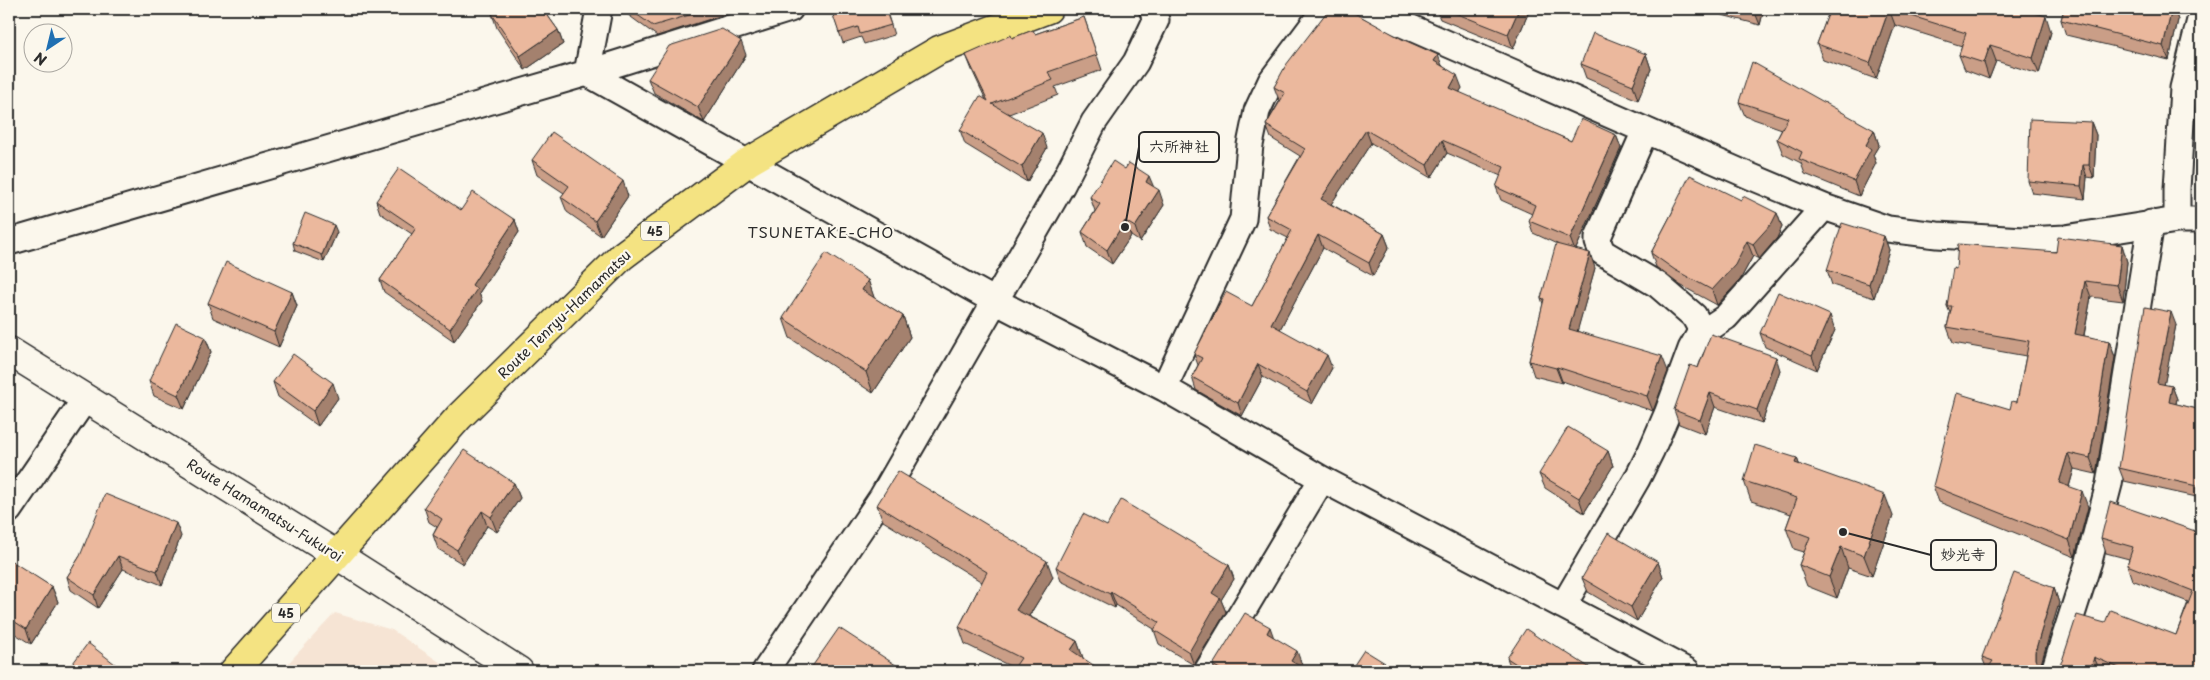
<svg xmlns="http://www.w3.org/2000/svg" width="2210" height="680" viewBox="0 0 2210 680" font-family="'Playpen Sans','Klee One',sans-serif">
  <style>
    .built { fill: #f6e4d4 }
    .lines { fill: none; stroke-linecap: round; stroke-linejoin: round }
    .stream { stroke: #58898e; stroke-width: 10 }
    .street-casing { stroke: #2b2b2b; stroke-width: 29 }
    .secondary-casing { stroke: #2b2b2b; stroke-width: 31 }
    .primary-casing { stroke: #2b2b2b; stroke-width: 31 }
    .street { stroke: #fbf7ec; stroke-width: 25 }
    .secondary { stroke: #fbf7ec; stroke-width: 28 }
    .primary { stroke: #f4e382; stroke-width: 28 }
    .wall { fill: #ca9e87; stroke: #2b2b2b }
    .shaded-wall { fill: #a4816e; stroke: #2b2b2b }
    .building { fill: #ebb89d; stroke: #2b2b2b }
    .labels { text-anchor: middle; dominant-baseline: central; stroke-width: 4.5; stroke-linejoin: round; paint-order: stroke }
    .shield { fill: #fbf7ec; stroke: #696865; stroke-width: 1 }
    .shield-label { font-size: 12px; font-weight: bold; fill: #2b2b2b }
    .street-label { font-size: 14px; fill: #2b2b2b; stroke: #fbf7ec }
    .neighbourhood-label { font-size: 15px; letter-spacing: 1px; fill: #2b2b2b; stroke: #fbf7ec }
    .leader { fill: none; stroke: #2b2b2b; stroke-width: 2 }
    .callout-dot { fill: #2b2b2b; stroke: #fbf7ec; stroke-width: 2 }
    .callout { fill: #fbf7ec; stroke: #2b2b2b; stroke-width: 2 }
    .callout-label { font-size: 15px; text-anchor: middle; font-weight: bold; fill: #2b2b2b }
  </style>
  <rect width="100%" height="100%" fill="#fbf7ec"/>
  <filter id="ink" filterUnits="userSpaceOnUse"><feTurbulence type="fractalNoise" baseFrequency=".02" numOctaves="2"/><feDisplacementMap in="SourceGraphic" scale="10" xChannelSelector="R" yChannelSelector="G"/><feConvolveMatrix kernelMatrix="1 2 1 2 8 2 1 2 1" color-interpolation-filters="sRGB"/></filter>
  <g filter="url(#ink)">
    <!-- built -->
    <path class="built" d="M335,613l57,17 61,41h-172z"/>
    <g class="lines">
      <!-- stream -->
      <path class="stream" d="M9,12l2,-3"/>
      <defs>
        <path id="street" d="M599,9l-12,64 408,228 169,87 158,91 365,192
          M1368,9l384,168 72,30 64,22 49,6 87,5 41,-2 112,-18h24
          M2177,220v-31l6,-101 18,-72
          M9,242l578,-169 203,-64
          M1699,335l27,-18 98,-110
          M1164,388l79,-169 7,-74 7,-34 14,-30 54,-72
          M9,510l76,-111
          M1563,606l74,-127 14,-28 16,-37 24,-65 8,-14 1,-8 -6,-11 -36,-31 -56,-33 -4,-10v-5l47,-106
          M765,671l117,-174 180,-312 32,-63 42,-60 20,-42 -4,-11
          M1207,671l115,-192
          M2054,671l35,-110 20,-77 42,-261"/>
        <path id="secondary" d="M9,351l328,204 182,116"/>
        <path id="primary" d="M234,671l225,-254 163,-161 126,-94 191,-112 109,-41"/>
      </defs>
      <!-- street casing -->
      <use href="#street" class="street-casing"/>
      <!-- secondary casing -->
      <use href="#secondary" class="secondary-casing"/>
      <!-- primary casing -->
      <use href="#primary" class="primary-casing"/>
      <!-- street -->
      <use href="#street" class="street"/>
      <!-- secondary -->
      <use href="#secondary" class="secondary"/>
      <!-- primary -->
      <use href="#primary" class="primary"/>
    </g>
    <!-- wall -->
    <path class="wall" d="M493,9h50l15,21 5,14 -38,26 -28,-42 -5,-14 4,-3z
      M620,9h114l-2,3 -75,24z
      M831,9h55l8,26 -30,9 -3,-7 -18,6z
      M1329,9h25l1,4 87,52 20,23 -3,5 112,48 45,-6 5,13 -45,101 19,19 -18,63 91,40 -15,40 -91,-30v2l-28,-7 -5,-15 14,-57 -2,-6 18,-53 -26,-12 -4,-12 3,-7 -31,-14 -5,-13 5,-11 -54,-23 -16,25 -60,-35 -40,61 53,30 5,13 -16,29 -50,-28 -43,81 52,39 -20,36 -49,-27 -21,39 -46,-26 -4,-13 6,-12 -4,-11 58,-48 36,-68 -18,-9 -4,-13 34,-60 -29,-18 -5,-13 14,-25h-1l-5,-13z
      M1436,9h94l-17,40 -73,-30z
      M1702,9h62l-4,16 -57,-15z
      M1825,9h196l30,23 -12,42 -43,-13 -7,18 -24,-9 -6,-15 3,-9 -67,-21 -19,54 -53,-19 -6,-16 13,-34z
      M2064,9h110l4,11 -9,40 -103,-25 -5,-15z
      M1084,17l18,53 -47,17 3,8 -49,19 38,34 -20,34 -62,-38 -5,-14 26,-30 -14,-30 -6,-15 46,-17 23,-4z
      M1646,54l5,15 -13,31 -52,-22 -5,-14z
      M746,55l-42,67 -50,-29 -6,-14z
      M1739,102l135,28 5,15 -6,10 3,8 -17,33 -54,-22 -4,-11 -18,-9 -6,-15 5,-10 -37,-13z
      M2091,122l5,13 -2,43 -7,-1 -2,22 -53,-6 -4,-12z
      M532,160l96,36 -27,40 -34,-24 -6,-15 3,-4 -27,-18z
      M1153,187l11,18 -24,37 -9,-6 -19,28 -25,-17 -5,-15 13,-21 -5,-14z
      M1741,200l36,13 5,14 -5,11 -18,21 -6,-3 -13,24 -23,25 -37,-20 -24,-18 -5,-14 22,-42v-2z
      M376,201l85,9 54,10 4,12 -40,61 3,8 -28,40 -70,-49 -4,-12 32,-46 -32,-21z
      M337,232l-13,30 -29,-11 -2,-8z
      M1884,236l5,14 -15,48 -42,-13 -5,-15z
      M2122,245l5,17 -4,39 -32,-4 -7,39 25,5 6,16 -19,117 -22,-5 -5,18 19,20 -13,50 -136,-55 -6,-16 84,-84 9,-46 -73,-13 -6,-16 3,-14 -3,-7 9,-37 100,-17z
      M868,280l6,18 29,18 7,21 -37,56 -83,-55 -7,-20z
      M292,292l5,14 -18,41 -66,-29 -5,-15z
      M2176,325l-12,60 8,1 5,13 -1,5 25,6v88l-77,-17 -5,-13z
      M1835,330l-18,40 -52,-23 -5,-14z
      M205,337l6,15 -27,57 -30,-13 -5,-15z
      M1698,368l82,2 -18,53 -47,-16 -10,27 -26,-10 -5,-14z
      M273,382l65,16 -20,28 -40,-29z
      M1608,451l5,15 -29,47 -39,-25 -6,-14z
      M1797,458l2,6 94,52 -21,60 -24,-8 -11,30 -30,-12 -8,-21 5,-13 -10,-3 -8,-21 5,-14 -40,-13 -7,-20z
      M514,483l6,15 -23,34 -10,-6 -24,38 -25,-15 -5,-14 4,-8 -8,-5 -5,-15z
      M877,505l176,72 -24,39 48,25 6,17 -69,10 -49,-24 -6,-17 23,-45 -99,-61z
      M1107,526l122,39 5,14 -13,21 5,12 -32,53 -35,-21 -5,-14v-1l-38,-24 -1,3 -54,-27 -5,-14z
      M2201,533v138h-215l1,-1 -5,-13 72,-69 5,15 -19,64 4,3h8l6,-3 47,-44 71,12 12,-33 -56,-22 -5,-15 2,-6 -23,-6 -5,-15z
      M181,536l-19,49 -39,-16 -25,39 -27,-18 -4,-13 13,-21z
      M9,561l43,26 6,15 -27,42 -22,-14z
      M1658,562l5,15 -26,44 -49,-29 -6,-14z
      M1274,637l28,28 -1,2 7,4h-93l-2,-6z
      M1542,640l53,31h-83l-5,-13z"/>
    <!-- shaded-wall -->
    <path class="shaded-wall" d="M1349,9h4l3,8 -7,-7z
      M1519,9h11l-17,40 -5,-15z
      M1755,9h9l-4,16 -6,-15z
      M1889,9l6,16 -19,54 -6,-16z
      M2172,9h2l4,11 -9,40 -6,-14z
      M2046,16l5,16 -12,42 -6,-16z
      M558,30l5,14 -38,26 -5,-14z
      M741,41l5,14 -42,67 -6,-15z
      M1990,45l6,16 -7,18 -5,-16z
      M1646,54l5,15 -13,31 -5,-15z
      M1438,55l5,13 -9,-7z
      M1457,75l5,13 -8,13 -4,-13z
      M2091,122l5,13 -2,43 -5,-13z
      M1366,130l5,13 -45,69 -5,-13z
      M1874,130l5,15 -6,10 3,8 -17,33 -5,-15 12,-36z
      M1042,133l5,15 -20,34 -5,-15z
      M1616,135l5,13 -46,103 -5,-13z
      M1442,140l5,13 -16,25 -4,-13z
      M2083,165l4,12 -2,22 -4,-13z
      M1149,176l6,14 -9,-8z
      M623,181l5,15 -27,40 -6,-15z
      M1159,190l5,15 -24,37 -5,-15z
      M1777,213l5,14 -5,11 -18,21 -6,-15z
      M515,220l4,12 -40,61 3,8 -28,40 -4,-12 22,-44z
      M1125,221l6,15 -19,28 -5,-14z
      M334,225l3,7 -13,30 -2,-7z
      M1384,234l5,13 -16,29 -4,-13z
      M1318,235l5,13 -47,89 -5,-13z
      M1884,236l5,14 -15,48 -5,-14z
      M1747,241l6,15 -13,24 -23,25 -5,-15z
      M2122,245l5,17 -4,39 -6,-16z
      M1590,253l5,15 -21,75 -5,-14z
      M868,280l7,20 -13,-10z
      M2085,281l6,16 -10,53 -6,-16z
      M292,292l5,14 -18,41 -5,-15z
      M2171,312l5,13 -14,71 -5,-13z
      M1830,315l5,15 -18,40 -5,-14z
      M903,316l7,21 -37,56 -7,-21z
      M205,337l6,15 -27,57 -6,-14z
      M2109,341l6,16 -19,117 -6,-16z
      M1327,355l5,13 -20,36 -5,-12z
      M1662,356l6,15 -15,40 -6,-15z
      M1776,357l4,13 -18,53 -5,-13z
      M1258,364l5,13 -21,39 -4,-13z
      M1557,367l5,14v2l-6,-15z
      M333,383l5,15 -20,28 -5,-15z
      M2172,386l5,13 -4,16 -4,-13z
      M1710,393l5,14 -10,27 -5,-14z
      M1608,451l5,15 -29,47 -5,-15z
      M2068,453l6,16 -9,31 -6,-17z
      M1797,458l7,20 -9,-15z
      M514,483l6,15 -23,34 -6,-15z
      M2082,491l6,16 -13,50 -6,-17z
      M1885,495l8,21 -21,60 -8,-20z
      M482,511l5,15 -24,38 -6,-14z
      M176,523l5,13 -19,49 -5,-14z
      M1841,547l7,21 -11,30 -8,-21z
      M118,556l5,13 -25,39 -4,-13z
      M1047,561l6,16 -31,50 -6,-17z
      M1658,562l5,15 -26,44 -6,-14z
      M1229,565l5,14 -13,21 5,12 -32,53 -5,-13 23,-59z
      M52,587l6,15 -27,42 -5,-15z
      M2054,588l5,15 -19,64v4l-5,-12v-7z
      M1111,592l5,13 -1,3 -5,-14z
      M1270,627l5,14 -8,-8z
      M1077,641l6,17 -5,9 -7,-17z
      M1297,651l5,14 -4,6 -7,-10z
      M2094,657l6,14h-10z
      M1385,663l3,8h-8z
      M2164,666l2,5h-5z"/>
    <!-- building -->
    <path class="building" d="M500,9h43l15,21 -38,26 -28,-42z
      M629,9h80l-56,17z
      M831,9h54l6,16 -31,9 -2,-7 -19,6z
      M1329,9h20v1l53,29 36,16 -4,6 23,14 -7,13 121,53 10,-22 35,16 -46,103 -41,-17 6,-16 -39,-18 8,-20 -62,-27 -15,25 -61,-35 -45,69 63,35 -15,29 -51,-28 -47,89 56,31 -20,37 -49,-28 -20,39 -46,-26 10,-19 -8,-4 32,-62 26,14 40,-76 -26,-14 39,-67 -39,-24 19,-32 -11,-6 12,-22z
      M1445,9h74l-11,25z
      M1830,9h191l25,7 -13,42 -43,-13 -6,18 -25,-8 7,-22 -77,-24 -19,54 -53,-19z
      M2064,9h108l-9,37 -102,-26z
      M1084,17l13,38 -49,17 5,8 -61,24 50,29 -20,34 -62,-37 20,-34 8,5 -22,-46 45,-20 1,3 21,-8 2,4z
      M722,29l19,12 -43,66 -50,-28 21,-33z
      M1593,33l53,21 -13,31 -52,-21z
      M1752,62l122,68 -8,15 5,4 -17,32 -55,-22 3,-7 -25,-13 11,-21 -49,-16z
      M2030,119l61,3 -2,43h-6l-2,21 -53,-5z
      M552,132l71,49 -28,40 -34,-24 8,-11 -37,-26z
      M1113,161l12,8 4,-6 20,13 -3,6 13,8 -24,37 -10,-6 -18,29 -25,-18 18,-28 -10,-7z
      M399,168l62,42 12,-18 42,28 -43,65 5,4 -27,40 -70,-49 36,-52 -40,-27z
      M1690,175l51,25 2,-4 34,17 -5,10 -19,21 -6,-3 -12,24 -23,25 -37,-20 -24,-17 23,-44h-1z
      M305,213l29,12 -12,30 -29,-12z
      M1842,223l42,13 -15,48 -42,-14z
      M2058,237l64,8 -5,40 -32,-4 -10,53 34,7 -19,117 -22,-5 -9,30 23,8 -13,49 -136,-54 24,-93 53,16 2,-8 5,1 12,-61 -82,-14 5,-21h-5l6,-38 3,1 2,-25 98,8z
      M1556,244l34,9 -21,76 93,27 -15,40 -90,-29 -1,1 -27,-7 15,-62 -3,-1z
      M826,253l42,27 -6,10 41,26 -37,56 -83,-54z
      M226,262l66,30 -18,40 -66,-29z
      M1778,292l52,23 -18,41 -52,-23z
      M2145,307l26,5 -14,71 15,3 -3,16 32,8v77l-82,-19z
      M176,323l29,14 -27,58 -29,-14z
      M1711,334l65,23 -19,53 -47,-17 -10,27 -26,-10 16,-45 8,3z
      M293,354l40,29 -20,28 -40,-29z
      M1568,427l40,24 -29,47 -40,-24z
      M1755,445l42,13 -2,5 90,32 -21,61 -23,-9 -12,30 -30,-12 11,-28 -24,-9 11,-30 -53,-17z
      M464,450l50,33 -23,34 -9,-6 -25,39 -24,-15 9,-16 -18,-12z
      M898,471l149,90 -31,49 61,31 -6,9 31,21h-90l9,-13 -62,-31 28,-55 -110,-67z
      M105,494l71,29 -19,48 -39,-15 -24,39 -27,-18 13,-21z
      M1121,500l108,65 -17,28 8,5 -31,54 -35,-22 5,-8 -48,-30 -1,2 -54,-27 27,-53 24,12z
      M2110,502l91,31v138h-25l-12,-5 -3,5h-35l-32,-14 -4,14h-14l-5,-1 -1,1h-84l7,-10 -11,-4 32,-84 40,15 -19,64v7l3,7 6,4h8l6,-3 4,-6 15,-46 28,8 5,-13 66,25 17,-44 -66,-26 6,-18 -32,-9z
      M1608,533l50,29 -27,45 -49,-29z
      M10,560l42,27 -26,42 -17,-11v-57z
      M1245,613l25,14 -3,6 30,18 -6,10 17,10h-85l-10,-6z
      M839,628l66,43h-96z
      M1526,629l16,11 1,-2 52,33h-68l-20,-13z
      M88,643l36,28h-57z
      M1364,650l21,13 -5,8h-30z"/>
  </g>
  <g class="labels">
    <!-- shield labels -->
    <g class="shield">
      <rect x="641" y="221.5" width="28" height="19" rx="4"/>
      <rect x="272" y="603.5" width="28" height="19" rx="4"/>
    </g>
    <g class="shield-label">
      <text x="655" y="231">45</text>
      <text x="286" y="613">45</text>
    </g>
    <!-- street labels -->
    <g class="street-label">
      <text transform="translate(564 314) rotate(-44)">Route Tenryu-Hamamatsu</text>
      <text transform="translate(265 510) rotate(32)">Route Hamamatsu-Fukuroi</text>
    </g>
    <!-- neighbourhood labels -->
    <g class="neighbourhood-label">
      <text x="821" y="231">TSUNETAKE-CHO</text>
    </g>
  </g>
  <!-- callouts -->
  <path class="leader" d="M1125 227L1139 147M1843 532L1931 555"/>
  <g class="callout-dot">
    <circle cx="1125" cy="227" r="5"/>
    <circle cx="1843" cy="532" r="5"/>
  </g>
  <g class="callout">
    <rect x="1139" y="132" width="80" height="30" rx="5"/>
    <rect x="1931" y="540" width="65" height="30" rx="5"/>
  </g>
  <g class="callout-label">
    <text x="1179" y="152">六所神社</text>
    <text x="1963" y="560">妙光寺</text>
  </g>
  <!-- margin -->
  <rect width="2210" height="680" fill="none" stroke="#fbf7ec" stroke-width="30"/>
  <rect x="15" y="15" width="2180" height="650" fill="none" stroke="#2b2b2b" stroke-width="2" filter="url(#ink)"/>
  <!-- north arrow -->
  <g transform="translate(48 48) rotate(215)"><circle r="24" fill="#fbf7ec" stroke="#a8a59f"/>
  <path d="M0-4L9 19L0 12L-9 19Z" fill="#1f6fb2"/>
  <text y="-8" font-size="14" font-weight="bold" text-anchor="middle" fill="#2b2b2b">N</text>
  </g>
</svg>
